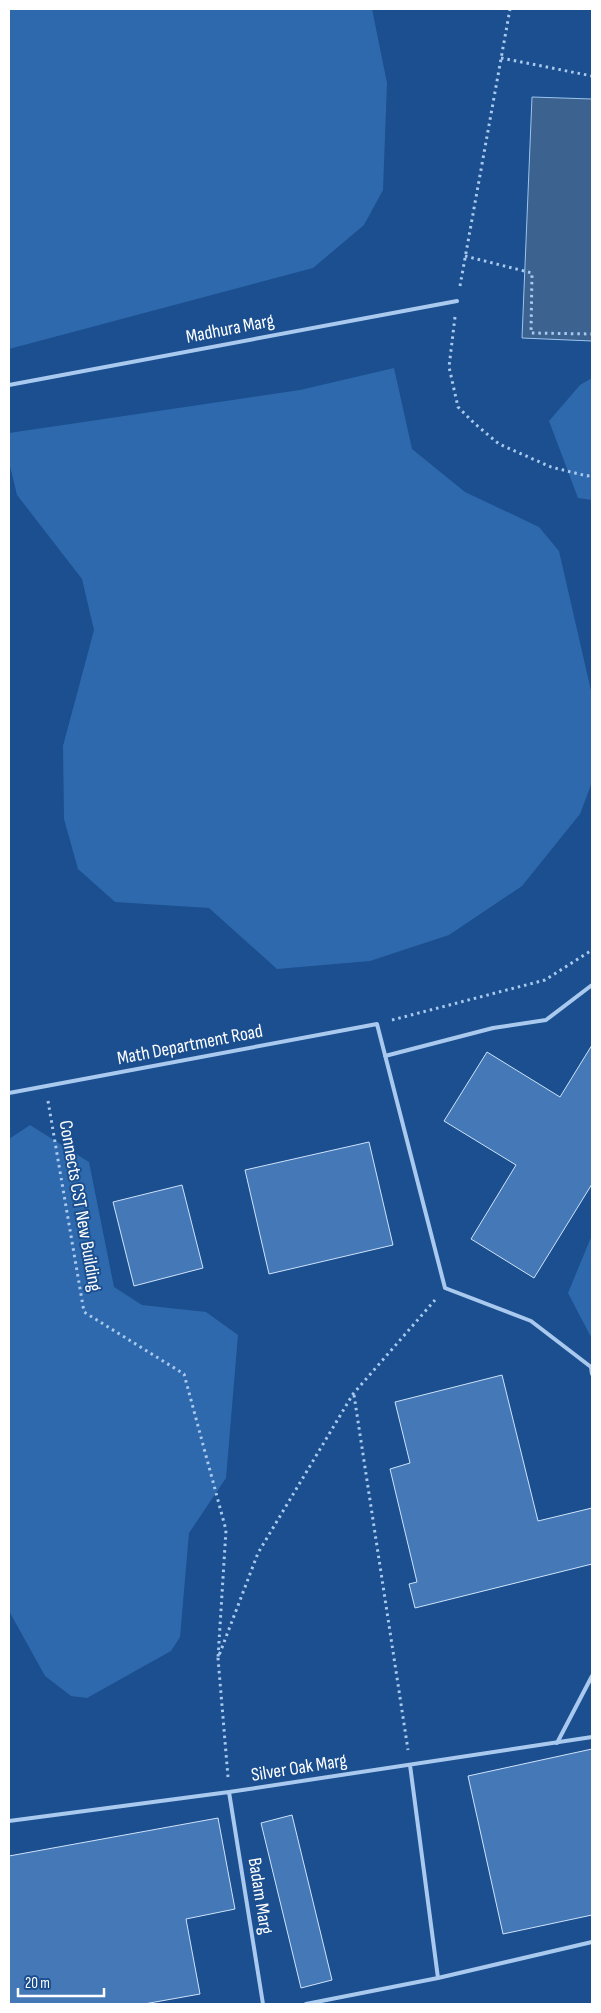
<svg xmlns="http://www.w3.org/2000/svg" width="601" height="2013" viewBox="0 0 601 2013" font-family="'Sofia Sans Condensed',sans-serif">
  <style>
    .green { fill: #2e69ad }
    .water { fill: #3c6290; stroke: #9cc4f0 }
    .building { fill: #4478b7; stroke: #cfe3fa }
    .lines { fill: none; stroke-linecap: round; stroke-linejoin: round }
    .path { stroke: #a9c9ee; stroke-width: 3; stroke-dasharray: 2.5 4; stroke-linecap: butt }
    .service { stroke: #a9c9ee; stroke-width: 4 }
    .labels { text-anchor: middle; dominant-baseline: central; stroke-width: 4; stroke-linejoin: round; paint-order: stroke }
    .street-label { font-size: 19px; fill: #fff; stroke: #1b4f8f }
  </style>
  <rect width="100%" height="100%" fill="#1b4f8f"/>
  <!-- green -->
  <path class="green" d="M9,9h363l15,74 -4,107 -19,35 -51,43 -304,81z
    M394,368l18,81 53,43 74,35 20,24 33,144v87l-12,32 -58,72 -73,49 -79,26 -93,8 -68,-61 -94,-6 -37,-33 -14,-50 -1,-73 31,-116 -12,-51 -65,-84 -8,-33v-29l291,-43z
    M592,378v122l-14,-2 -29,-77 31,-36z
    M30,1125l59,37 25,125 28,18 64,7 32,23 -12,143 -37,55 -9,104 -9,14 -84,47 -16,-2 -26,-20 -36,-65v-472z
    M592,1235v104l-24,-46z"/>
  <!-- water -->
  <path class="water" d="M532,97l60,2v242l-70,-3z"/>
  <!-- building -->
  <path class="building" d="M592,1045v139l-58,94 -63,-39 45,-74 -72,-44 43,-69 73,45z
    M369,1142l24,103 -124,29 -24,-104z
    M182,1185l21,83 -69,18 -21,-84z
    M502,1375l36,146 54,-13v56l-177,44 -6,-24 8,-2 -27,-113 20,-6 -15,-61z
    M592,1749v166l-89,19 -35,-158z
    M292,1815l40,165 -31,8 -40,-165z
    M218,1818l17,91 -49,10 14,75 -56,10h-135v-148z"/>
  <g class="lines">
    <!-- path -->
    <path class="path" d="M501,58l91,18
      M465,256l67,17 -1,60 61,1
      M460,286l50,-277
      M455,317l-6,50 9,40 16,16 25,21 52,23 36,9 5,-1
      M392,1020l153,-40 47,-30
      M48,1101l36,211 100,62 42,156 -8,128
      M354,1395l54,355
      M228,1777l-10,-119 40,-105 95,-159 82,-94"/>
    <!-- service -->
    <path class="service" d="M9,385l448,-84
      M385,1056l108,-28 53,-8 46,-35
      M9,1093l368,-69 68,264 86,33 60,46 1,7
      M557,1743l35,-67
      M410,1765l28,213
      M229,1792l34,212
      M9,1821l220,-29 363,-55
      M306,2004l132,-26 154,-36"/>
  </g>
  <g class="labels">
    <!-- street labels -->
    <g class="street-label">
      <text transform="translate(230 329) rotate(-11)">Madhura Marg</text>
      <text transform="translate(190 1045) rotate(-11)">Math Department Road</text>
      <text transform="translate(80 1206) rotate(80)">Connects CST New Building</text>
      <text transform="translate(299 1768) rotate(-9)">Silver Oak Marg</text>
      <text transform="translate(260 1896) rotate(81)">Badam Marg</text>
    </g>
  </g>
  <!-- border -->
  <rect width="601" height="2013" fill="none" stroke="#ffffff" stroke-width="20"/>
  <!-- scale -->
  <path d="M18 1988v8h86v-8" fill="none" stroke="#ffffff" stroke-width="2.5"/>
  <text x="25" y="1988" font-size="15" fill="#ffffff" stroke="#1b4f8f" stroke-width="4" paint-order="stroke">20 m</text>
</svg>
